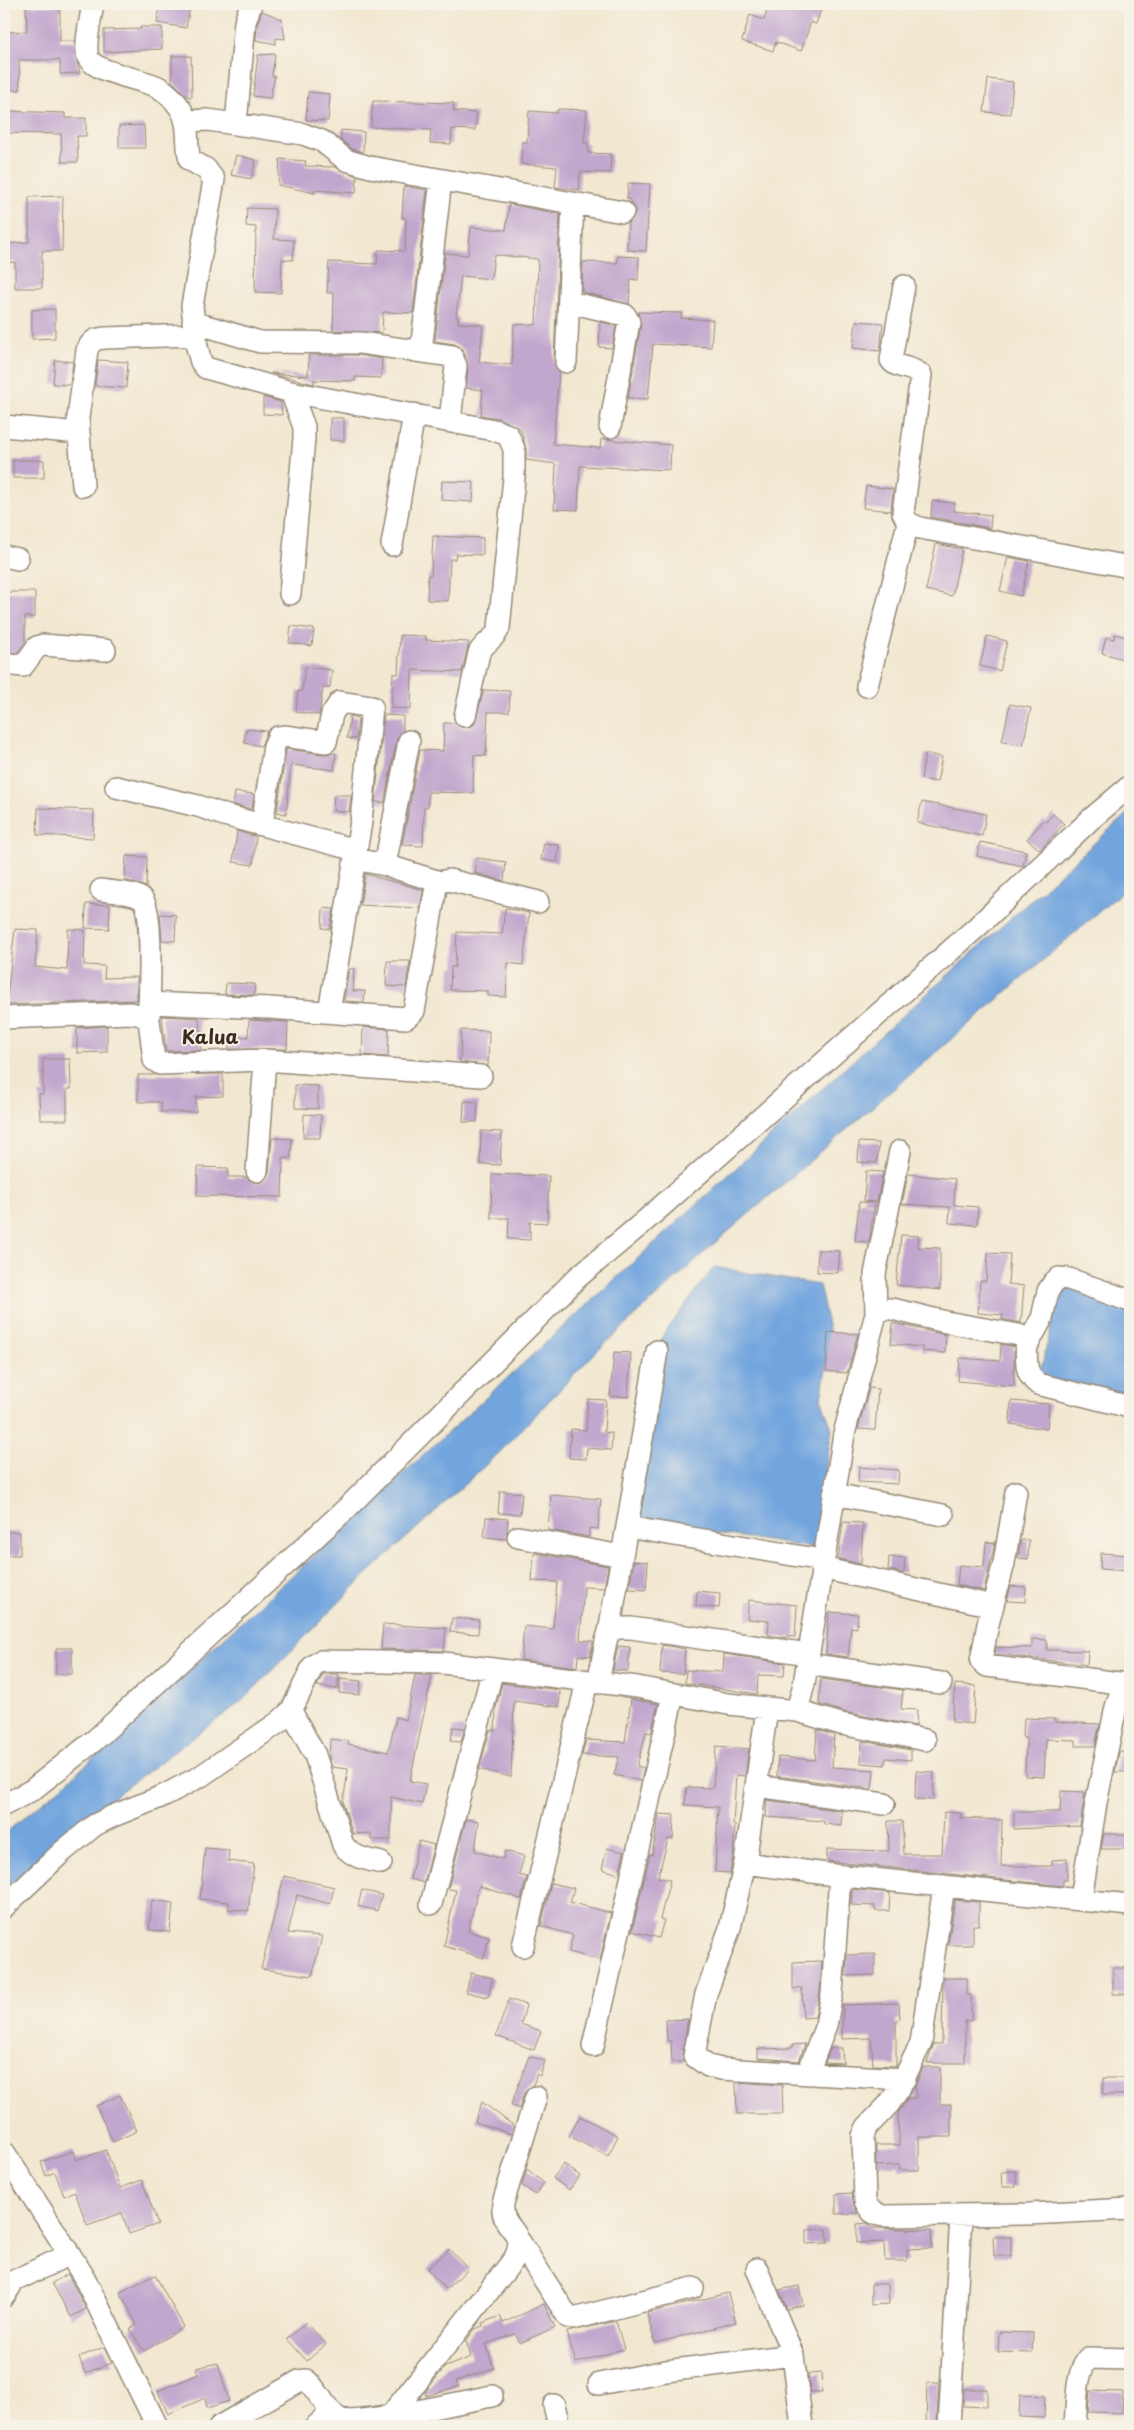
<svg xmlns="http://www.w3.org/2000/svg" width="1134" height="2430" viewBox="0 0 1134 2430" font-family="'Playpen Sans',sans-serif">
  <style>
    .water { fill: #72a5de; stroke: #56687e }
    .building { fill: #c1a6cd; fill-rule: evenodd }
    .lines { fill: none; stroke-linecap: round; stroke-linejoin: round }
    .minor-casing { stroke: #968978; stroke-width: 24 }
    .minor { stroke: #fff; stroke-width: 21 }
    .labels { text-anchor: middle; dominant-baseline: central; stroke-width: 4; stroke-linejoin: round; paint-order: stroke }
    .district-label { font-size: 19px; font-weight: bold; fill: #3b2a1e; stroke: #f7f3e8 }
  </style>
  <rect width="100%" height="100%" fill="#f7f3e8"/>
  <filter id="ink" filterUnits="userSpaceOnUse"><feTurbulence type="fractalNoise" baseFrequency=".02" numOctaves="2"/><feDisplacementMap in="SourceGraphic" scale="10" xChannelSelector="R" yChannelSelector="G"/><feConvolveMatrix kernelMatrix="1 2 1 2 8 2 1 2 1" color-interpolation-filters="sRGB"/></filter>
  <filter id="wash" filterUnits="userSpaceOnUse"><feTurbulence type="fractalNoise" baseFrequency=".0096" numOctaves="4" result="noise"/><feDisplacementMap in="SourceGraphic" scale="20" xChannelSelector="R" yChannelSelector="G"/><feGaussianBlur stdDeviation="1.12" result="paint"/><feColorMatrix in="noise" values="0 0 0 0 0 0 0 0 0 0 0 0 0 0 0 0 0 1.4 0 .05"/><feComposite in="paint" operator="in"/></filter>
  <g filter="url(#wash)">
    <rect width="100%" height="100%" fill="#f2e8d1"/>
    <!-- water -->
    <path class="water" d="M1130,811v74l-423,365 -114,105 -91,95 -138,127 -122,124 -145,108 -93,80v-55l61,-50 803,-737z
      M714,1267l105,18 12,54 -10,59 11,31 -18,119 -179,-27 28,-186z
      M1062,1283l68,24v92l-91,-22z"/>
    <g id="blocks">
      <!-- building -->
      <path class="building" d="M160,4l30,3 -4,21 -29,-5z
        M769,4h54l-7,20 -5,-2 -10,29 -25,-9 -3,9 -31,-10 8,-26 14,5z
        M26,6h34v35h15v13l5,19 -20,1v-14h-41l1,30h-16v-31h4v-27l19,-1z
        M262,11l20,8 3,20 -9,-1v6l-20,-4 1,-15z
        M140,27h22v22l-58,3v-22l37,-1z
        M275,54l-3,22h3l-5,22 -17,-2 5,-41z
        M172,56h19l1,41h-4l-16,-16z
        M988,79l25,3 -3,32 -26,-2z
        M308,92l22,2 -2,27 -22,-1z
        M373,101l81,2 -1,8 24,2 -2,17 -23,-1 -1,15 -21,-1 1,-13 -60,-3z
        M558,109l29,1 -3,33h4v10l23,1 -1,19 -30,-1 -1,18 -24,-3 2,-20 -36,-3 1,-22h5l2,-31 28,2z
        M7,111l58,2v5h21v18h-9l1,26h-16l-1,-28 -54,-1z
        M144,125l1,23h-26v-22z
        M341,130l23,2 -1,20 -11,-3 -11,-9z
        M236,155l20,5 -5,19 -20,-4z
        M280,159l26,2 -1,5 30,1 22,9 -1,17 -41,-3v3l-37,-8z
        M628,183l22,1 -4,67 -19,-1 1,-27 7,-9v-7l-6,-8h-2z
        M404,186l23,4 -14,123 -30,-1 -1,21 -49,-3 1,-37h-7l2,-31 48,2 1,-14 27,1 1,-33h-4z
        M63,196l-1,55h-20v37h-27v-26l-11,1v-19l25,-2v-45z
        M509,204l51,10 -6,147 5,11 -6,72 47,4 1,-9 70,6 -1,25 -90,-4 -2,44 -24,-1 2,-45 -30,-4v-11l-5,-20 -23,-11 -17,-3 2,-25 -17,-2 2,-21 -5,-18 -9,-5 -19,-3 10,-88 23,2 3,-28 35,3zM499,255l39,4 -2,66 -22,-1 -2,41 -33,-3 4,-37 -25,-2v-6l-2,-1 5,-40 30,3 3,-23z
        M247,208l28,1 -1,30 20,1 -1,20 -11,-1 -1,34 -26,-1 1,-65 -10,-1z
        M618,256l21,1 -1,23 -7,-1 -2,25 -47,-12 1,-30 34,1z
        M55,309v29l-23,1v-29z
        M638,312l44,1 -1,5 32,2 -2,27 -58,-3 -5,55 -20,-1 13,-74z
        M856,321l27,2 -3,28 -27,-3z
        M600,322l16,4 -4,22 -13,-1z
        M309,355h50l23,4 -1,19 -26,-1v4l-41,-1v4l-43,-11 37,3z
        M55,360l18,2 -3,23 -17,-1z
        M98,360l30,2 -2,26 -31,-2z
        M263,397l18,5 1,13 -19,-1z
        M330,418h14v23l-14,-1z
        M13,460h31v18h-31z
        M442,481l32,1 -1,20 -32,-2z
        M866,486l27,3 -2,22 -28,-3z
        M932,501l23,2 -1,8 37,4 -1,13 -59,-11z
        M433,536l50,2v17l-27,-1 -1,5h-5l-2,42 -21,-1 1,-25h3z
        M936,544l26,5 -10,47 -26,-6z
        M1008,557l21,4 -8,35 -21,-5z
        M7,592h28v25h-10v25l-8,11 -13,-1v-15h2z
        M291,626l23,3 -2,17 -23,-3z
        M1115,634l15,4v23l-28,-8 4,-16 8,2z
        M400,635l26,1v4l43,2 -7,30 -50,-2 -1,39 -20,-1 2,-34h5z
        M987,636l20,5 -7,30 -20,-5z
        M305,667l27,3 -2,18h-7l-4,27 -23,-3 2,-21h4z
        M484,690l26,1 -1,21h-21l-2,44 -12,-1 -1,38 -45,-1v15h-4l-1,39 -21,-1 18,-95 23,1 1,-28h11l8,5 11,-3z
        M1010,704l21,4 -8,37 -21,-4z
        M384,715l19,1v15l-6,8 -13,64 -9,-1z
        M350,716l8,2 -2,21 -9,-1z
        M246,729l21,2 -6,15 -17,-3z
        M286,749l38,5 12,-1 -2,17 -43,-5 -5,49 -9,-2z
        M925,754l17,3 -5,25 -16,-3z
        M235,792l19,2 -2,15 -19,-4z
        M334,795h17l-2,17 -16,-1z
        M922,802l64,12 -4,22 -65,-13z
        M38,808l56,2 -1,28 -56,-3z
        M1053,814l11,10 -24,26 -13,-11 17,-19 2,2z
        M237,831l19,6 -3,28 -20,-3z
        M980,842l46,9 -3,15 -46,-10z
        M544,843l15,2 -2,17 -16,-2z
        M126,856l21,1 -1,30 -21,-7z
        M477,858l29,4 -2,19 -29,-8z
        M365,874l58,16 -3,18 -60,-3z
        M86,904l24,1 -1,24 -24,-1z
        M323,908l11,1 -4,20 -8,-1z
        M505,908l24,5 -6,52 -15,-2 -2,34 -18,-1v-5l-38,-1 1,-23h4l2,-35 45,2z
        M160,914l16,1 -1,26 -13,-1z
        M15,929l23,1 -3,37 32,3 1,-41 17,1 -1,35 21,1 -1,12 33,-1v23l-131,5z
        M387,961h23l-4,26 -20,-1z
        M349,969h5l-1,22h12l-1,11 -20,-1z
        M226,983l29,1 -1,11 -29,-1z
        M162,1016l37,2 2,32 -35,1z
        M249,1020l39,2 -1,27h-58v-13l19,1z
        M107,1026v26l-30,1v-25z
        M363,1027l26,2 -1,28 -26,-2z
        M461,1030l28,1 -1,35 -28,-4z
        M43,1059h27l1,30h-4v31h-27l-1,-26h4z
        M223,1074v22l-27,1v15h-35v-10h-23v-27z
        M295,1085l23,1v23l-23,-1z
        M464,1101l14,1 -1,20h-14z
        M304,1114l17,1 -1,23h-17z
        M481,1131l21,1 -2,33 -20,-1z
        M272,1138l20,1 -1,19h-8l-1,39 -85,-1 1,-29 30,1v9h18l10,6 7,-1 6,-10z
        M859,1142l20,1 -2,20 -19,-1z
        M866,1171l17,1 -6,30 -13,-1z
        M492,1174l57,2 -2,47 -17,-1v18l-22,-1 1,-21h-18z
        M908,1174l47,5 -1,26 24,2 -1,18 -28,-2 1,-16 -48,-3z
        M859,1202l16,1 -6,39 -14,-1z
        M901,1235l18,1 -1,11 22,1v42l-44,-5z
        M818,1250l22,1 -2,22 -21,-1z
        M988,1253l22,1 -2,30 16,2 -3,37 -19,-4 1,-4 -25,-2 2,-32h6z
        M893,1323l53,12 -1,18 -23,-2v-4l-31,-3z
        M828,1332l30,2 -11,39 -21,-2z
        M1001,1344l13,3v39l-56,-5 2,-23 40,3z
        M614,1352l17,1 -3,44 -18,-1z
        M869,1388l9,1 -3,41 -17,-1z
        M588,1399l18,1 -2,32 8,1 -1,17 -24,-2 -1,11 -17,-1 2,-29 15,1z
        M1011,1401l38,3 -2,25 -37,-5z
        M859,1467l40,3 -1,14 -40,-2z
        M500,1491l22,2 -2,21 -22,-1z
        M551,1495l50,4 -3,30 -9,-1v9l-41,-7z
        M486,1517l22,2 -2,20 -22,-2z
        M843,1522l20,1 -2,41 -23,-5z
        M4,1532h16v23h-16z
        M1021,1540h8l-1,19 -10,-1z
        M986,1542l9,1 -11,48 -27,-6 2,-20 25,2z
        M534,1553l74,13 -4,22 -20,-1 -4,53 13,1 -3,15 -12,-1 -1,12 -56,-7 3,-34 29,3 4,-47 -25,-1z
        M1101,1553l29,2v16l-30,-2z
        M889,1557l16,1 -1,15 -16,-3z
        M634,1561l14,1 -2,28 -17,-1z
        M1011,1586l15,1 -1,15 -18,-1z
        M697,1591l23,2 -1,15 -23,-2z
        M749,1600l48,5 -2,32 -8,-1v2l-19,-3 1,-14 -22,-2z
        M829,1612l29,2 -1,14 -6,-1 -3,30 -22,-3z
        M452,1618l27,2 -1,14 -28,-2z
        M383,1624l63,4 -2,23 -63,-2z
        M1032,1639l15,1v10l41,1 -1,14 -92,-11 1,-7 36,1z
        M662,1645l23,4 -2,25 -23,-1z
        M618,1646l12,1 -2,24 -15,-1z
        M56,1648h16v26h-16z
        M724,1654l61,9 -1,13 -26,-1 -1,19 -72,-11 1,-13 37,2z
        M323,1674h16l-2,15 -20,-3z
        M415,1675h17l-22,106 16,3 -4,20 -31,-7v43h-20v-7l-18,1 -10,-31 5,-34 -16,-2 -3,-10 1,-18 18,2v3l40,8 8,-35 10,3z
        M340,1679l21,2 -2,14 -20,-2z
        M821,1679l82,11 -2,19 16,1 -1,16 -72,-14 -25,-8z
        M502,1683l58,7 -1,17 -45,-6 -3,76 -32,-8 11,-39 5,1 1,-23z
        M955,1684l21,2 -3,38 -21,-2z
        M631,1699l27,5 -7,29 -5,-1 -9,34 7,2 -3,13 -27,-6 5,-18 -37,-2 4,-15 39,2z
        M1024,1718l31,1v3l45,2 -5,22h-19v-6l-30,-1 -2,38 -19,-1 1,-38h-3z
        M453,1727l12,1 -4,14 -10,-1z
        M817,1730l17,5 -2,32 42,3 -2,19 -95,-13 1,-19 37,3z
        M862,1741l49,9v10l-25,-2 -1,7 -24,-2z
        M716,1746l33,3 -4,27 -9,-1 -3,50h2l-2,31 -3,17 -15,-1 3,-65 -33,-2 2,-18 26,1z
        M1119,1752l11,1v19h-15z
        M916,1771l18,1 -1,28 -18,-1z
        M1061,1791l24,1 -5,34 -66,3v-17h46z
        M767,1800l75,11 -1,15 -17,-2v-3l-58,-4z
        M944,1812l17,1 -1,5 42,2 -1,46h51v-6l15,-1v21h-4v6l-236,-25v-12l62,2 -1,-30h14l2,33h38z
        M659,1814l15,1 -1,24h-5l-10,38 12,3 -10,39 4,1 -5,18 -27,-7 18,-77 2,1z
        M466,1819l13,2 -4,30 28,8 2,-8 19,5 -5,19 8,2 -6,22 -42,-13 -11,45 21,6 -5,21 -40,-12 12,-56 -8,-1z
        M1104,1834h25v15h-28z
        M419,1841l15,4 -10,38 -14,-4z
        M205,1848l24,2 -1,11 26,3 -6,47 -20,-2 1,-7 -29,-3z
        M607,1848l17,4 -5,22 -17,-5z
        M284,1876l50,11 -4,17 -33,-9 -9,38 34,3 -10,40 -51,-7z
        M551,1883l23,5 -4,14 41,11 -11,47 -31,-8 4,-17 -32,-9z
        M852,1889l38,4 -1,18h-14v-5l-24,-1z
        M362,1890l20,5 -5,16 -19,-5z
        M152,1900l21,3 -3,29 -21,-2z
        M955,1900l24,2v23h-6v20h-25z
        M875,1954v21l-29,1 1,-21z
        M822,1961l-2,31 -5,25 -12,1 -1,-30 -9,1v-27z
        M1113,1968h15v26h-15z
        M471,1973l22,5 -5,19 -22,-5z
        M943,1978h24v17h4v26h-6v42h-38l7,-19h8z
        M509,1999l17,6 -5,19 20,7 -7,19 -38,-14z
        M899,2003l1,16 -4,1v46l-23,-1 -2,-27 -29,1 1,-34z
        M688,2019l-6,35 1,8h-11l-1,-21h-4l-1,-21z
        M805,2044l-6,17 -41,-3v-9l34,-1v-3z
        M831,2048h11l1,15 -18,-1z
        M529,2056l16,5 -5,15 -3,-2 -4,11 -9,8 -5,16 -8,-4z
        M923,2067h17v37h11v33h-32v33h-20v-5l-23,1v-21h23l-1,-32 10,-15h8l-1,-12z
        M1103,2078h27v17h-27z
        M736,2082l46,3 1,29h-46z
        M120,2095l17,36 -24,11 -17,-36z
        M482,2102l32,24 -3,8 -36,-12z
        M580,2116l38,20 -10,20 -39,-20z
        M106,2150l14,38 22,-8 16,44 -29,10 -7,-21 -35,12 -12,-33 -11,4 -9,-24 -9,4 -5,-14 32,-11 3,9z
        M564,2164l16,12 -11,14 -16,-12z
        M527,2169l17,14 -9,12 -13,-10z
        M1016,2171v16h-14l-1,-15z
        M852,2193l2,13 4,7 -22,1v-20z
        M867,2223l6,5 58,2 1,18 -25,1v12h-22l-1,-19 -27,1v-19z
        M827,2229l1,14 -22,1v-14z
        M993,2237h18v19h-17z
        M449,2249l19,20 -22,20 -19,-20z
        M68,2274l18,35 -15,8 -19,-34z
        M155,2275l29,52 -40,24 -14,-22 7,-4 -17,-33z
        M871,2284h17l1,20 -18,1z
        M799,2286l4,19 -16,4 -8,-19z
        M728,2293l8,29 -81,21 -8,-30z
        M544,2304l11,23 -35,16 -5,-9 -29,10 8,24 -38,13 3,5 -33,10 -1,-4 20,-25 26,-10 -5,-16 9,-12 8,-3 -1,-3 18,-7 3,7z
        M616,2321l8,28 -48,14 -9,-31z
        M306,2322l20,22 -19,17 -20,-22z
        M999,2332l34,1 -1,20 -34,-1z
        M104,2347l8,16 -27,10 -6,-16z
        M218,2363l11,38 -22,7 -2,-10 -37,16 -10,-23 40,-17 -2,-6z
        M821,2373l1,19h-12l-2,-18z
        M927,2383h12l-2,43h-11z
        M964,2389h23v18l-24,-1z
        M1090,2391l33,1 -1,21 -34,-1z
        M1020,2395l25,1 -1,22 -25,-1z"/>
    </g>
  </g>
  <g filter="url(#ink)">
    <use href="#blocks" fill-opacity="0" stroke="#968978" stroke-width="1"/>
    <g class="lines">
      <defs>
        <path id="minor" d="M93,4c-2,13 -9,41 -5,53 5,15 54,22 70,30 8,4 17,13 22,21 11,16 5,35 10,52l16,9 8,11 -22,126 5,41 4,15 5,6 85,24 203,38 14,5 6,14v29l-15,150c-4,12 -15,14 -20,25l-14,63
          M186,121l22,-1 95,14 19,7 24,19 24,7 253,45
          M236,124l9,-102 6,-18
          M904,286l-13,74c6,9 21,6 30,15l-18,138 5,10 12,5 210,39
          M569,302l56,13 4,7 -19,105
          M193,322l67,20 100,1 92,13 4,10 -6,55
          M421,351l20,-171
          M566,362l7,-159
          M4,426l75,7
          M83,486l-5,-68 9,-68c5,-10 8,-11 18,-12l90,-3
          M392,545l22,-131
          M4,556l14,3
          M290,594l14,-156v-11l-13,-35
          M4,664l19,2 14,-19 6,-2 62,5
          M867,686l41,-163
          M116,787l82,19 26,9 132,35
          M262,825l12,-79 4,-9 6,-1 42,6 6,-28 8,-12 32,5 -11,115 -32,190
          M355,859l30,6 55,17
          M385,865l24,-124
          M101,890c11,2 32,2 41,9 12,10 7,99 7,118
          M149,1003l120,5 137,10 8,-7 22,-123 4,-6 9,-2 89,22
          M4,1018l126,-5 11,2 8,5 5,40 6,4 105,-4 216,16
          M257,1171l8,-111
          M876,1314l-1,-40 25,-123
          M1027,1346l15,-28 6,-27 6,-9 5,-4 10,1 61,22
          M1016,1492l-12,71 -16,61 -7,37 6,5 140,18
          M834,1494l109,21
          M627,1527l195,33
          M518,1537l104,19
          M821,1568l172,38
          M609,1632l48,-281
          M807,1664l134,19
          M598,1683l8,-42 3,-9 9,-4h13l177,26
          M767,1709l-22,154 -15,65 -24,66 -12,62 14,10 13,3 184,10
          M291,1711l24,44 28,90c10,13 23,14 38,18
          M797,1711l7,-27 40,-250 32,-120 7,-5h9l54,13 73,13 7,4c2,17 -4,33 12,45l92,23
          M756,1786l128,18
          M4,1805l28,-15 63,-50 252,-232 231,-231 68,-57 331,-293 114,-108 39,-33
          M745,1863l89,12 296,30
          M944,1886l-23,157 -22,46 -10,15 -22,23 -4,9 2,65c5,10 8,14 20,15l144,-2 101,-5
          M1081,1899l15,-96 20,-96 5,-15 9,-11
          M431,1904l62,-235
          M4,1907l58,-55 33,-27 18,-9 50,-20 38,-20 78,-54 12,-11 22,-45 7,-5 123,2 50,6 144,18 91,17 69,7 44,13 84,16
          M523,1946l64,-264
          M593,2046l80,-351
          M808,2073l18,-48 6,-31 8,-118
          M4,2152l79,123 74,151
          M520,2242l48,75 9,1 116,-30
          M757,2269l36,86 9,71
          M4,2296l10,-15 56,-27
          M599,2384l67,-13 127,-16
          M554,2405l5,21
          M391,2415l124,-157c13,-30 -15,-26 -12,-55l33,-106
          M220,2426l79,-45 7,-1c13,10 18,28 32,38 13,9 132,-18 154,-22
          M316,2426l16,-14
          M949,2426l12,-211
          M1075,2426c2,-21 0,-51 13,-68l42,1"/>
      </defs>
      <!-- minor casing -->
      <use href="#minor" class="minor-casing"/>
      <!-- minor -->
      <use href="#minor" class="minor"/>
    </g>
  </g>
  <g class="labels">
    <!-- district labels -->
    <g class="district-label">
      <text x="210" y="1036">Kalua</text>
    </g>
  </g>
  <!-- margin -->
  <rect width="1134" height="2430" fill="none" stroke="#f7f3e8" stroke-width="20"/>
</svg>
